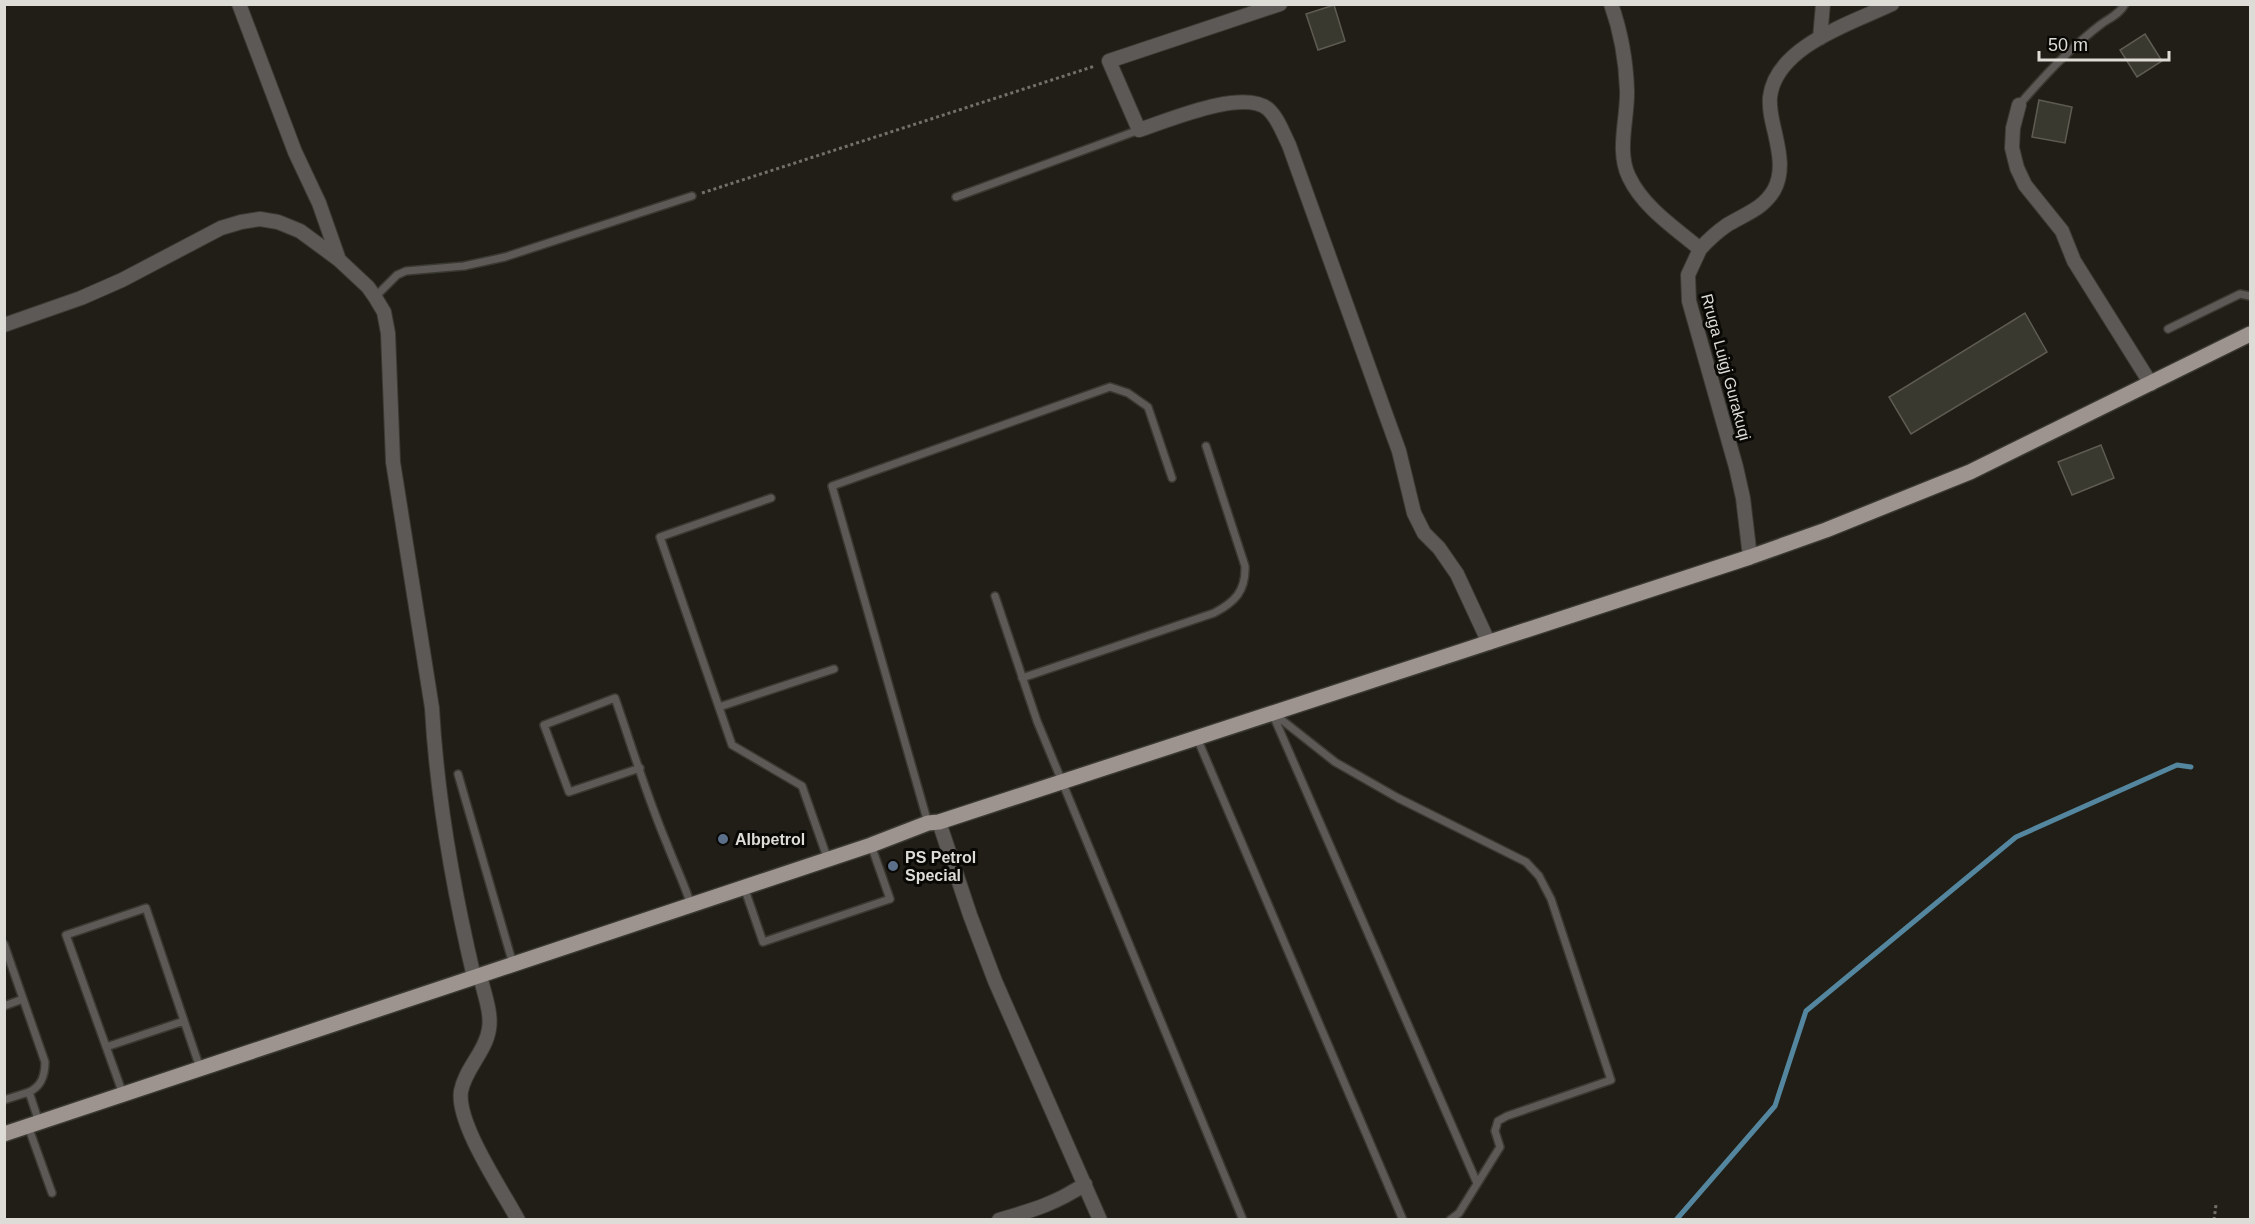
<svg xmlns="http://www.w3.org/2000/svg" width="2255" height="1224" viewBox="0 0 2255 1224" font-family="Helvetica,sans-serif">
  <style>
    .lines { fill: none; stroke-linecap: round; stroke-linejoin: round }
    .stream { stroke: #54879f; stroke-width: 5 }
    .building { fill: #3a3930; stroke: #5e5c52; stroke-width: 1.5 }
    .lane-casing { stroke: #3a3931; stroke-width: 10 }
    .street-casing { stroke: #3a3931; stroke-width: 16 }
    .primary-casing { stroke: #3a3931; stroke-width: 18 }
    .path { stroke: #727169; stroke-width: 3; stroke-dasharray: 3 3; stroke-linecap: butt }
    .lane { stroke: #5d5957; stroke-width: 7 }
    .street { stroke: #5d5957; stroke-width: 14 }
    .primary { stroke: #9d938f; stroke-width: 15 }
    .service-dot { fill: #5c6f8a; stroke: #090805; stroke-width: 2 }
    .labels { text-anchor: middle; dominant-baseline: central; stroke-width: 6; stroke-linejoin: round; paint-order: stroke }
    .street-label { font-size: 16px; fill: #dddcd6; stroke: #090805 }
    .poi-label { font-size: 16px; font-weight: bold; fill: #dddcd6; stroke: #090805; text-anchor: start }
  </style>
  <rect width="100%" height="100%" fill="#201e16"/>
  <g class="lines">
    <!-- stream -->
    <path class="stream" d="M1676,1220l99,-114 31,-95 210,-174 161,-72 14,2"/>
  </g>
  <!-- building -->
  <path class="building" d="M1334,5l11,36 -27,9 -12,-36z
    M2145,34l17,27 -25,16 -17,-27z
    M2039,100l33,7 -7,36 -33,-6z
    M2025,313l22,39 -136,82 -22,-37z
    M2101,445l13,33 -42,17 -14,-33z"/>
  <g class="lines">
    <defs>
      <path id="lane" d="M2019,105c24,-28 51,-57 81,-80 9,-7 19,-10 25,-21
        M956,197l183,-67
        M375,297l22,-22 9,-4 58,-5 41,-9 187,-61
        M2168,329l72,-35 10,2
        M771,498l-111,39 72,208 70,41 26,74
        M995,596l42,125 206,499
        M1022,678l192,-65c21,-11 32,-22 31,-47l-39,-120
        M719,707l115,-38
        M1273,713l62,49 63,36 128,64 13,14 12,23 60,181 -104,36 -9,5 -3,10 5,16 -41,66 -9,7
        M1273,715l204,468
        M1197,738l206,482
        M640,768l-71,24 -25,-67 71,-27c17,49 32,99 52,146 8,21 17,39 24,61
        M458,774l55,190
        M928,823l-96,-337 278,-99 18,6 20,14 24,71
        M744,887l19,55 127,-43 -19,-54
        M4,944l41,118c0,13 -3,24 -16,30l10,30
        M4,1006l19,-7
        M106,1047l78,-26
        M123,1094l-57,-159 80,-27 54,160
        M4,1100l25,-8
        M28,1126l24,67"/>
      <path id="street" d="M239,4l56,148 24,51 19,54
        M1280,4l-171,57 30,69c28,-9 104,-42 129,-21 10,9 15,24 21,36l98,273 12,33 15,62 10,20 15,15 18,26 32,69
        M1611,4c10,28 15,57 16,86 1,28 -11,61 2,87 14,30 46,51 71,72l-12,26 1,26 47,166 7,31 7,59
        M1820,38l3,-34
        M2019,105l-6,23 -1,20 5,20 8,17 37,46 12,30 77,123
        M1700,249c9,-10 17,-17 27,-24 18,-11 36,-16 47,-35 10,-18 5,-39 1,-57 -3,-12 -6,-24 -5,-36 6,-51 82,-74 122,-93
        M4,325l77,-27 41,-18 99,-52 20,-6 19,-3 18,3 22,9 38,28 30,28 7,10 9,15 4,21 5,129 39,246c5,91 21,180 42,269
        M939,822l31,93 25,66 105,239
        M480,975c3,16 12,37 9,54 -3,22 -24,40 -28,62 -5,32 41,99 57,129
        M999,1220c34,-10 56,-16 86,-36"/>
      <path id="primary" d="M4,1134l867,-289 57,-22 11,-1 811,-265 76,-27 144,-58 280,-138"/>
    </defs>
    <!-- lane casing -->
    <use href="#lane" class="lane-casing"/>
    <!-- street casing -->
    <use href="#street" class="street-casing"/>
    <!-- primary casing -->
    <use href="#primary" class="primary-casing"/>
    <!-- path -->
    <path class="path" d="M702,193l393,-127
      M2214,1220l2,-15"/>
    <!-- lane -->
    <use href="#lane" class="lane"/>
    <!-- street -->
    <use href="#street" class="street"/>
    <!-- primary -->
    <use href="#primary" class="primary"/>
  </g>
  <!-- markers -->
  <g class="service-dot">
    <circle cx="723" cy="839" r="6"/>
    <circle cx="893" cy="866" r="6"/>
  </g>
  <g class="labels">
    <!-- street labels -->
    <g class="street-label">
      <text transform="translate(1726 367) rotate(75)">Rruga Luigj Gurakuqi</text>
    </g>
    <!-- poi labels -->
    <g class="poi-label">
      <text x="735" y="839">Albpetrol</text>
      <text x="905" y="857">PS Petrol<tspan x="905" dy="18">Special</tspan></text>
    </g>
  </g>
  <!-- border -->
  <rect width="2255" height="1224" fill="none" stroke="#dddcd6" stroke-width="12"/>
  <!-- scale -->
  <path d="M2039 51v9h130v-9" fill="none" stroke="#dddcd6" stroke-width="3"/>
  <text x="2048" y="51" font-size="18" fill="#dddcd6" stroke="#090805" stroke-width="4.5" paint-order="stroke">50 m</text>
</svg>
